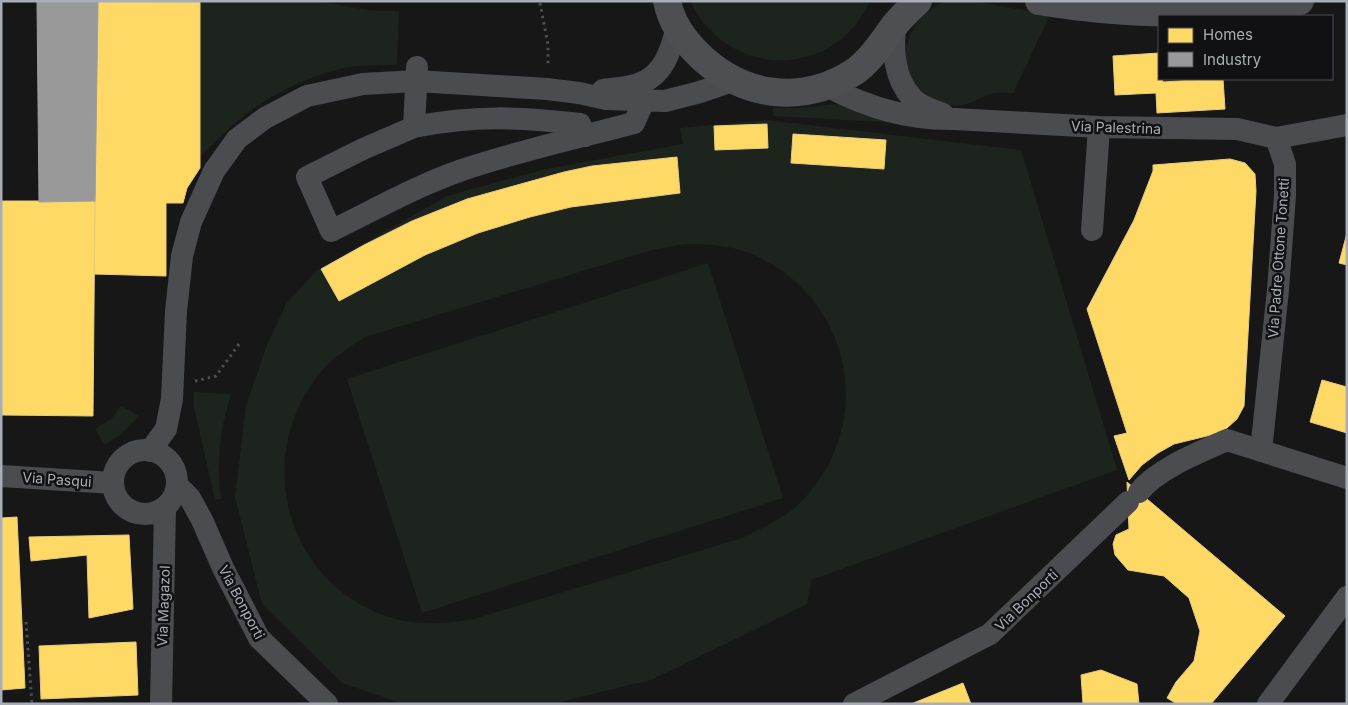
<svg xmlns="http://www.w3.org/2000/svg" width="1348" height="705" viewBox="0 0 1348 705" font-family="Inter,sans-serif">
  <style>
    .green { fill: #1d241e; fill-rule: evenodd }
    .homes { fill: #ffd966; stroke: #e5cc7f }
    .industry { fill: #999; stroke: #9e9fa2 }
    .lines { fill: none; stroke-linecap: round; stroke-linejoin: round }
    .path { stroke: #4d4e52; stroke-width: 3; stroke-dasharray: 2.5 4; stroke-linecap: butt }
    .minor { stroke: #4b4c50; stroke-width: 22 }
    .major { stroke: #4d4f52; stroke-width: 28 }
    .labels { text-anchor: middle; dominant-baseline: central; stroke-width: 5; stroke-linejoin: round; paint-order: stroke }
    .street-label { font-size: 14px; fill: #a8adb8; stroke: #111113 }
  </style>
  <rect width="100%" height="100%" fill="#171717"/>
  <!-- green -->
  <path class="green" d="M200,1h119l47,9 33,1 -2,54c-12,0 -25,0 -38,1 -35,3 -77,23 -105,42 -20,14 -37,32 -54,49z
    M690,1h180c-36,80 -143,78 -180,0z
    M946,1h27l77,14 -37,78c-6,0 -13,-1 -19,0 -16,4 -26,15 -43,12 -61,-10 -58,-82 -5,-104z
    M837,104l11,1 53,18 -128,-7v-8h26z
    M766,120l255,30 96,320 -306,110 -4,24 -156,76 -99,24h-142l-9,-1 -59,-20 -80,-79 -27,-107 11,-91 21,-61 19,-41 30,-33 131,-75 94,-26 142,-26 -3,-16zM766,124h1l-52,25 -1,-23zM793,134l93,7 -2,27 -93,-5zM677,157l2,36 -108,14 -41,10 -52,16 -53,22 -86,46 73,-80 55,-22 97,-27 28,-6zM685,244c22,0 46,1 67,10 101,44 126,170 48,249 -16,16 -38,25 -58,35l-268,81c-28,5 -55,7 -82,-1 -107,-33 -141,-162 -71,-246 12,-15 29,-25 44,-35l287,-87z
    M708,263l75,235 -361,115 -75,-234z
    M194,392l37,2c-11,35 -15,69 -10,105l-6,1 -21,-93z
    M121,406l18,10 -18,18 -16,11 -10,-16 17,-11z"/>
  <!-- homes -->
  <path class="homes" d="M98,1l102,1v166l-13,20 -4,15h-17v73l-72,-2z
    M1159,53v26h3l1,3 31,-2v-1h29l2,30 -68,4 -1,-20 -41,2 -2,-39z
    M767,124l1,24 -53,2 -1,-24z
    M793,134l93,6 -2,29 -93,-6z
    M677,157l3,36 -109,14 -41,10 -52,16 -53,22 -86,46 -18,-32 43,-24 48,-24 55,-22 97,-27 28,-6z
    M1230,159l15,4 10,11 1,17 -12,215 -7,13 -10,9 -16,7 -37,9 -16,9 -16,12 -13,15 -15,-44 13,-3 -40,-124 47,-89 19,-49v-6z
    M1,201h94l-2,215 -92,-1z
    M1347,233v32l-8,-2z
    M1322,380l25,7v46l-37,-11z
    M1127,482l158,134 -74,88h-34l-10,-6 9,-16 18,-21 6,-30 -11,-33 -25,-22 -36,-6 -13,-15 -2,-11 3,-9 13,-6z
    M17,517l8,171 -24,2v-172z
    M129,535l4,74 -44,9 -2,-63 -56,6 -2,-24z
    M136,642l2,53 -97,4 -2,-53z
    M1101,670l36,14 2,20h-56l-2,-29z
    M963,683l8,21h-60z"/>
  <!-- industry -->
  <path class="industry" d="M37,1h61l-3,200 -56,1z"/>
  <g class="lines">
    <!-- path -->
    <path class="path" d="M540,3l8,42v22
      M195,381l21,-5 23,-32
      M26,622l6,82"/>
    <!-- minor -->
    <path class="minor" d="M895,24c-2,26 -2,53 17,74 8,9 20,12 31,16
      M417,67l-3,60 -51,22 -56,28 24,54c43,-21 85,-45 131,-61 56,-19 115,-32 172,-47l10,-22
      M827,86c39,21 84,34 128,33l144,8 138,2 39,9 71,-13
      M603,90c11,-2 24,-2 35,-6 26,-8 33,-34 39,-57
      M414,127c60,-12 106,-10 166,-3l5,12
      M1092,230l7,-103
      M113 482a32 32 0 1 1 64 0a32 32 0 1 1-64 0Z
      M150,451l16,-22 6,-30 4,-88 6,-55 9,-34 23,-51 23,-32 28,-21 42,-22 56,-12 53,-3 131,8 32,4 27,6 59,2 35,-9 32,-11
      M1261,451l17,-161 7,-95v-31l-9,-26
      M1,476l112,7
      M177,485l13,13 12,22 21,48 36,70 68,66
      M1139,492c18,-23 61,-40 88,-52l120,38
      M161,704l4,-197
      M854,704l136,-70 138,-132
      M1268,704l79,-107"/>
    <!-- major -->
    <path class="major" d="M667,1c4,20 16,38 30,52 44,44 104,53 157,19 17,-12 28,-30 40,-46 7,-9 16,-17 24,-25
      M1039,1c92,15 169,16 261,0"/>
  </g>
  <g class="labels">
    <!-- street labels -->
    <g class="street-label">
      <text transform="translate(1116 127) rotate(2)">Via Palestrina</text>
      <text transform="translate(1278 258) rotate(-86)">Via Padre Ottone Tonetti</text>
      <text transform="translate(57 479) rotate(4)">Via Pasqui</text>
      <text transform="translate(1026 600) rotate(-44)">Via Bonporti</text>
      <text transform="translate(242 602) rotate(62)">Via Bonporti</text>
      <text transform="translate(163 606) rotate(-88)">Via Magazol</text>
    </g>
  </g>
  <!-- border -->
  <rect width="1348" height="705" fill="none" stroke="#a8adb8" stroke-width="5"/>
  <!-- legend -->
  <rect x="1158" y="15" width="175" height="65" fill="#111113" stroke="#4d4f55"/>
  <rect x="1168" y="28" width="25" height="15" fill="#ffd966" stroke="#4d4f55"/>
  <text x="1203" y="40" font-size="15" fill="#a8adb8">Homes</text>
  <rect x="1168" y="52" width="25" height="15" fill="#999999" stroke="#4d4f55"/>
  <text x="1203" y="65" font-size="15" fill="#a8adb8">Industry</text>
</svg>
